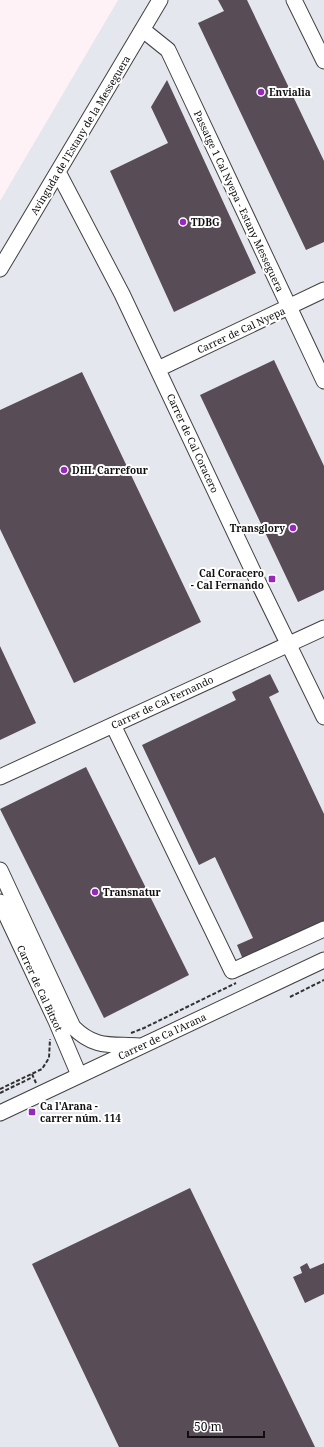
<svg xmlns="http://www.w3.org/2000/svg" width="324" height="1447" viewBox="0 0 324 1447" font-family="'Noto Serif',serif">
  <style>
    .industrial { fill: #e4e7ee }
    .building { fill: #584c56 }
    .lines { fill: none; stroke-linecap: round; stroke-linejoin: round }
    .minor-casing { stroke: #424242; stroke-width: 17 }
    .path { stroke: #313131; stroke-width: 2; stroke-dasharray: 4 2; stroke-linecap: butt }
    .minor { stroke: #fff; stroke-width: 15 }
    .poi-dot { fill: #9827c0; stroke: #fff; stroke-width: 1.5 }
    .labels { text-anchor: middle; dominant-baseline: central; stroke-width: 4; stroke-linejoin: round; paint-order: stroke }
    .poi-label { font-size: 10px; font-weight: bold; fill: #0f0f0f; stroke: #fff; text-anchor: start }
    .street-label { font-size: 10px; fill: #0f0f0f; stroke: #fff }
  </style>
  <rect width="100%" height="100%" fill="#fff2f7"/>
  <!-- industrial -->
  <path class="industrial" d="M118,0h206v1447h-324v-1246z"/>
  <!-- building -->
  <path class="building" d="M218,0h29l77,161v81l-18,8 -108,-227 26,-12z
    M167,80l89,193 -82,39 -64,-141 58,-28 -17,-36z
    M274,360l50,106v124l-26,12 -98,-207z
    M82,372l119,250 -127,61 -74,-154v-119z
    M0,646l36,77 -36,17z
    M270,674l9,18 -10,5 55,117v110l-80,38 -7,-17 16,-7 -38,-81 -16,8 -57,-120 94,-45 -4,-8z
    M86,767l103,208 -85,43 -104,-209z
    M190,1188l125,259h-196l-87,-183z
    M307,1263l3,6 14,-6v31l-19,9 -12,-26 9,-4 -2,-6z"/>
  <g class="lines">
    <defs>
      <path id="minor" d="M294,0l30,61
        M143,30l25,20 156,331
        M58,172l64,122 137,290 65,133
        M0,269l160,-269
        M158,369l166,-79
        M113,725l119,246 92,-42
        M0,777l324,-149
        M0,870l73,157c22,22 38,17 66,19
        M0,902l56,119 23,54
        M0,1113l324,-153"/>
    </defs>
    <!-- minor casing -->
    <use href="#minor" class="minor-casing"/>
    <!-- path -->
    <path class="path" d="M290,997l34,-17
      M131,1033l13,-5 92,-45
      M32,1074l4,9
      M0,1089l42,-20 7,-11 1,-19
      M0,1093l33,-16"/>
    <!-- minor -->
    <use href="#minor" class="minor"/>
  </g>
  <!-- markers -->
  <g class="poi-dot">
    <circle cx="261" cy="92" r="4"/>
    <circle cx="183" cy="222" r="4"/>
    <circle cx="64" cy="470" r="4"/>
    <circle cx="293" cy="528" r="4"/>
    <rect x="268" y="575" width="8" height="8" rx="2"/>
    <circle cx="95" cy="892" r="4"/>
    <rect x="28" y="1108" width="8" height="8" rx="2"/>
  </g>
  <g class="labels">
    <!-- poi labels -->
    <g class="poi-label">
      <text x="269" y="92">Envialia</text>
      <text x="191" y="222">TDBG</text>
      <text x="72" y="470">DHL Carrefour</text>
      <text x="285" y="528" text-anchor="end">Transglory</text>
      <text x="264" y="573" text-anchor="end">Cal Coracero<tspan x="264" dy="12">- Cal Fernando</tspan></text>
      <text x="103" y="892">Transnatur</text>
      <text x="40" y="1106">Ca l'Arana -<tspan x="40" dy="12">carrer núm. 114</tspan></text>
    </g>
    <!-- street labels -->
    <g class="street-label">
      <text transform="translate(80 135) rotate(-59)">Avinguda de l'Estany de la Messeguera</text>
      <text transform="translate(239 201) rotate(65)">Passatge 1 Cal Nyepa - Estany Messeguera</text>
      <text transform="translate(241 330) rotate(-25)">Carrer de Cal Nyepa</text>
      <text transform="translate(193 443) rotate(65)">Carrer de Cal Coracero</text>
      <text transform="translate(162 702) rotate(-25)">Carrer de Cal Fernando</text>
      <text transform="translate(40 988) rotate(65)">Carrer de Cal Bitxot</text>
      <text transform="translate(162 1036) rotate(-25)">Carrer de Ca l'Arana</text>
    </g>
  </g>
  <!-- scale -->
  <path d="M188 1431v6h76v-6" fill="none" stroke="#0f0f0f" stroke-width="2"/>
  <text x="194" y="1431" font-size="12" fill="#0f0f0f" stroke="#ffffff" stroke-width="3" paint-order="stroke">50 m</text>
</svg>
